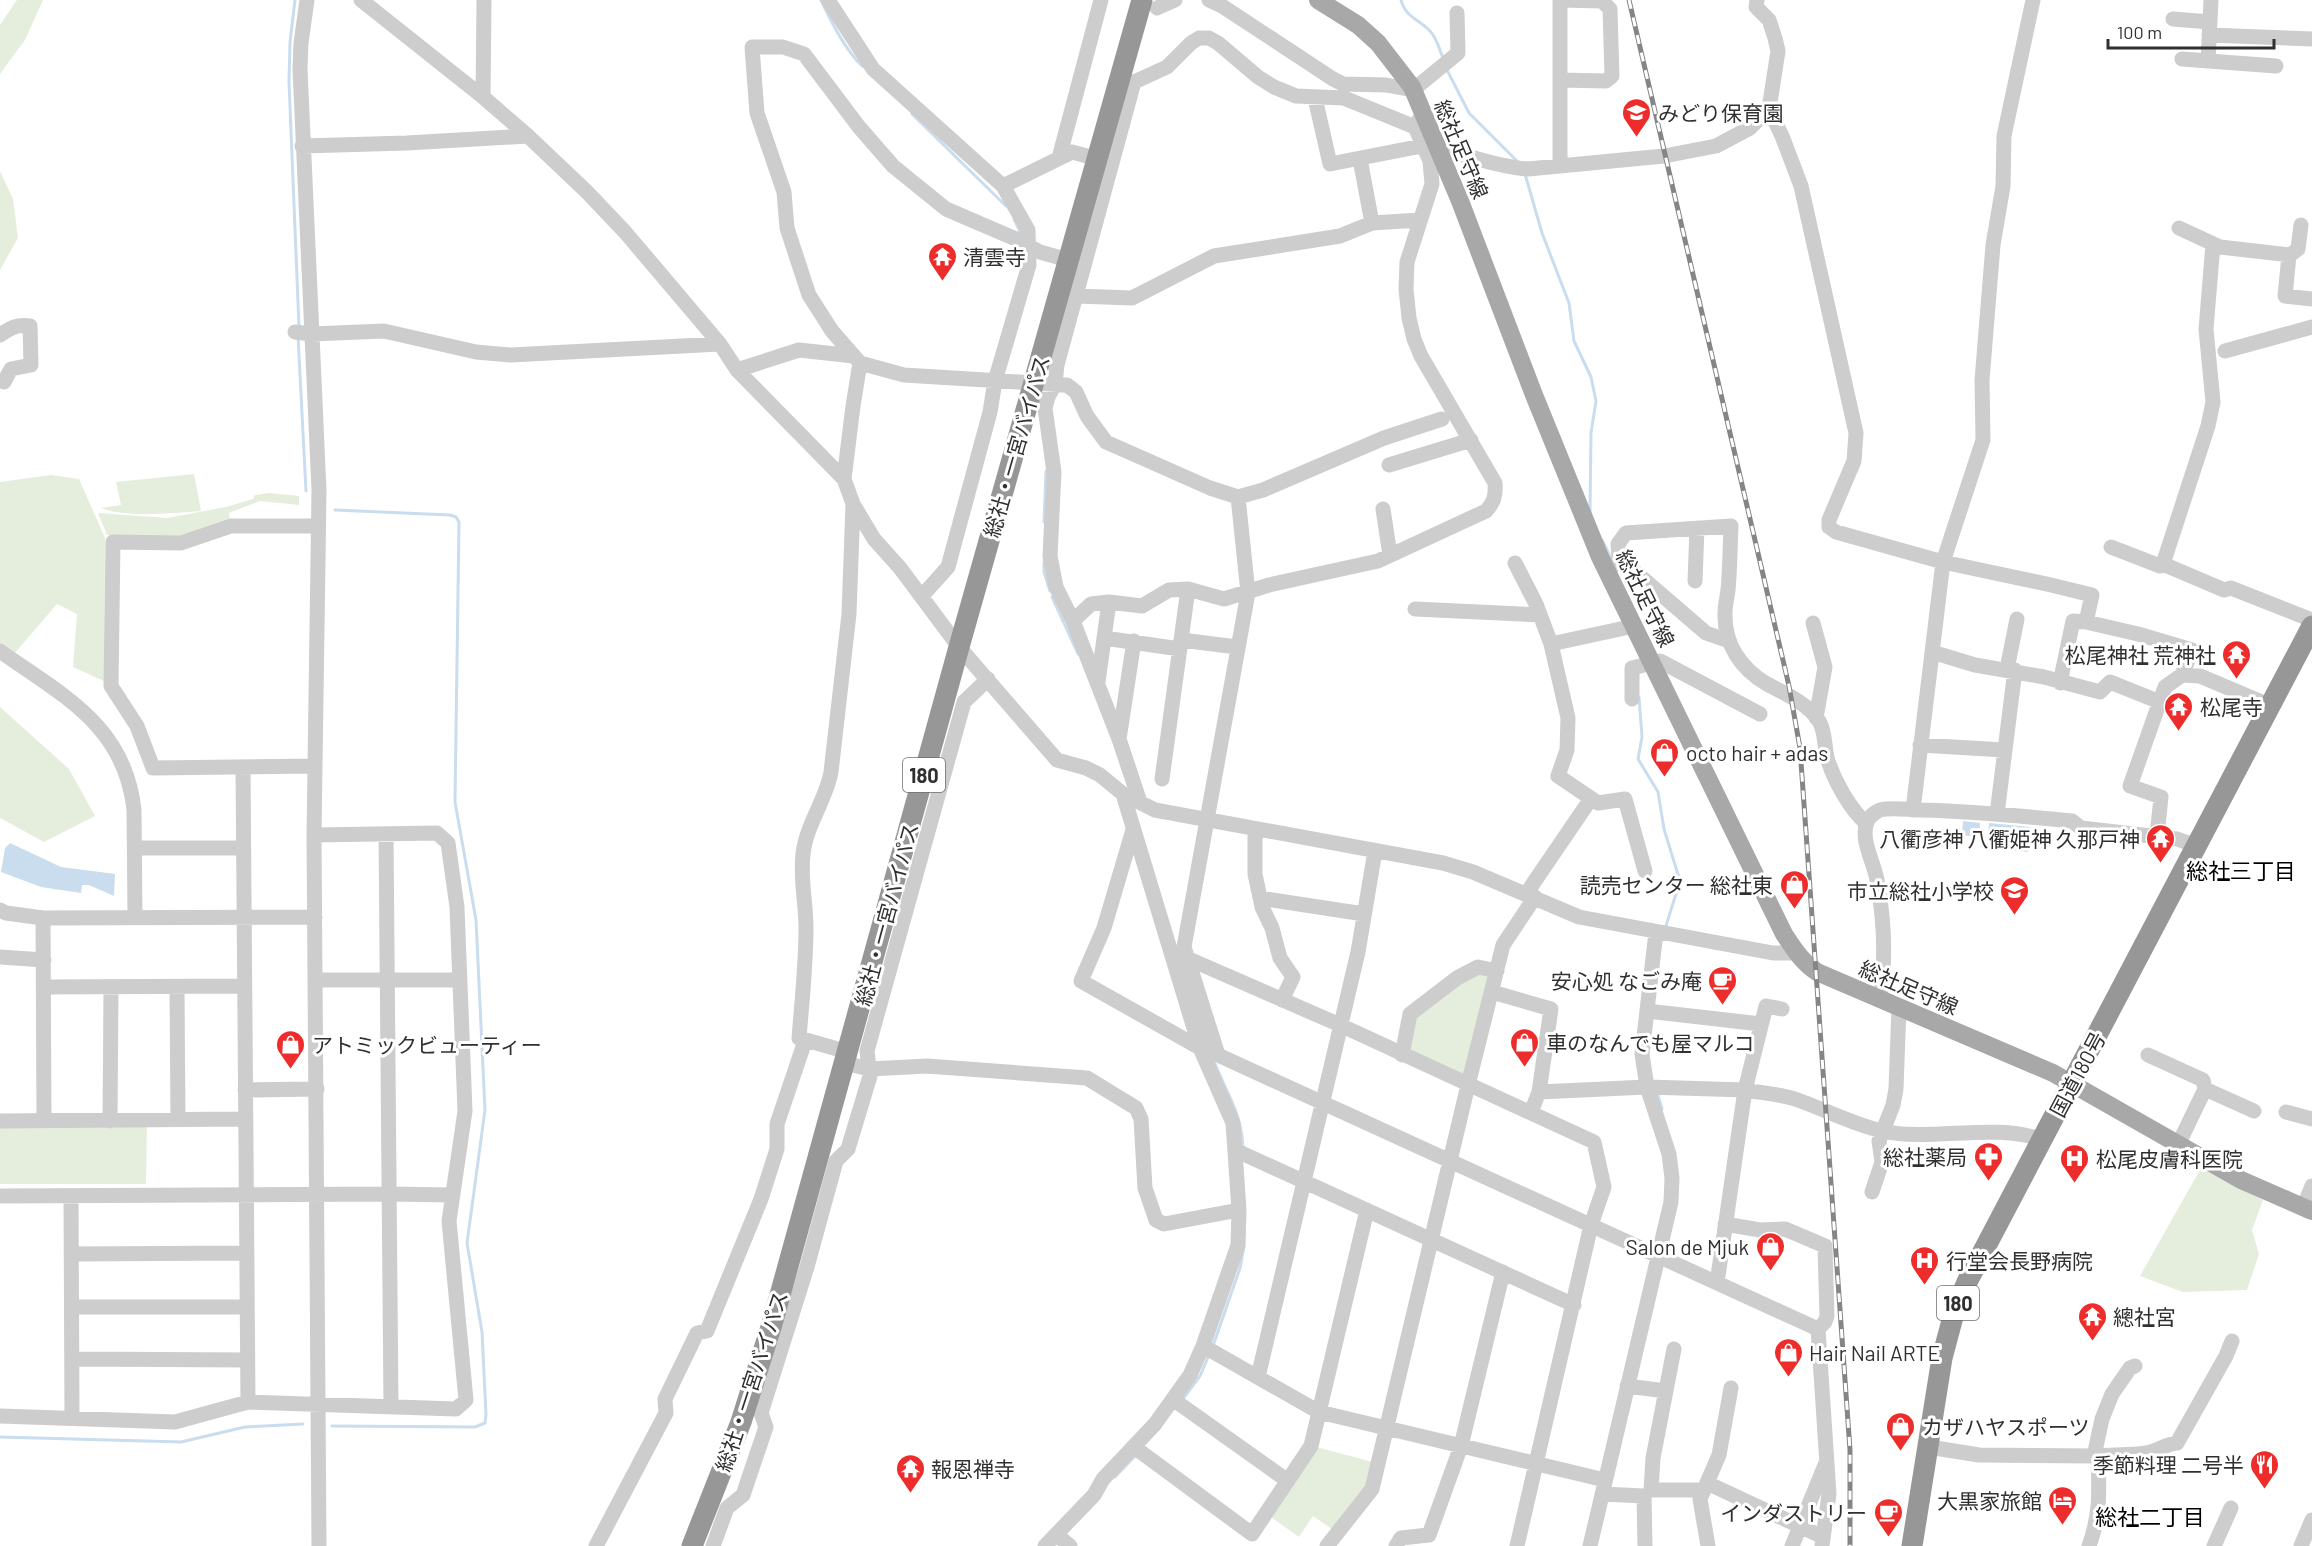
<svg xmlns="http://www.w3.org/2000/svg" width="2312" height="1546" viewBox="0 0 2312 1546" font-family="Barlow,'Noto Sans JP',sans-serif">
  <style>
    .green { fill: #e5eedd }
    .water { fill: #c9ddee }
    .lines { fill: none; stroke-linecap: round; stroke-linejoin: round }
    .stream { stroke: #c9ddee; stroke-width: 3 }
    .minor { stroke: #cdcdcd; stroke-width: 15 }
    .major { stroke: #a8a8a8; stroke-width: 18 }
    .highway { stroke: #979797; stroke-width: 21 }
    .rail-casing { stroke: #858585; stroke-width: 5 }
    .rail { stroke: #fff; stroke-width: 3; stroke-dasharray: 9; stroke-linecap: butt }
    .labels { text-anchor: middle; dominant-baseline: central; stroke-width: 6; stroke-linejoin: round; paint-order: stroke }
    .shield { fill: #fff; stroke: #6e6e6e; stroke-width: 1.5 }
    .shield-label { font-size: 20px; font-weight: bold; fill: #303030 }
    .poi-label { font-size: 21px; fill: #303030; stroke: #fff; text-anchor: start }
    .street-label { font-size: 21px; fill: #303030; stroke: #fff }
    .neighbourhood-label { font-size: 22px; fill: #000; stroke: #fff }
  </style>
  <rect width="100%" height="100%" fill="#fff"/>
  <!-- green -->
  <path class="green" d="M17,0h26l-18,40 -25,34v-49z
    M0,171l13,28 5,39 -18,32z
    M194,474l7,37c-26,2 -76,7 -100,-3l20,-3 -5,-23z
    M51,475l28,4 26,59 -1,143 -31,-14 4,-53 -20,-10 -43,50 -14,-11v-161z
    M269,493l30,3v9l-39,-4 -31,12 1,8 -51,15 -72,-1 -9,-22 69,5 59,-11 27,-8 2,-4z
    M0,707l69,62 26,47 -51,26 -44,-24z
    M1489,971l-22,101 -5,2 -54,-24 7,-35 48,-37z
    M0,1126h147l-1,58h-146z
    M2201,1168l62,32 -11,30 7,24 -12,36 -64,2 -43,-16z
    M1316,1447l57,15 -7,27 -30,43 -23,-16 -14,21 -31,-22z"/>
  <!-- water -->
  <path class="water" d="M1963,821l17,2 -1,14 -17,-2z
    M1989,823l42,4 -3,25 -41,-4z
    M10,843l51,24 54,7 -1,22 -25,-11h-7l-1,8 -40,-6 -40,-15 4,-24z"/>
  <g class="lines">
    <!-- stream -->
    <path class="stream" d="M295,0l-5,42 -1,40 10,245
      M821,0c11,23 23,48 41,66
      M1401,0c4,17 19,20 29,31 7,7 9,18 13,27
      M1447,70l22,43 50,50
      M912,114l94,92
      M1525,174l17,59 27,70 5,38 17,36 5,24 -5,32 -1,79
      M1014,219l7,15
      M298,336l8,155
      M1044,522l2,-51
      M1602,540l8,16 -2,3
      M1044,562v10l6,19
      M1052,597l26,57
      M1639,697l3,40 -4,22 20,33 6,37 16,52 -15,48
      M1214,1061c12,32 27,50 29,86
      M1657,1092l5,17
      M1213,1346l27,-78 4,-21
      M1182,1400l18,-24 9,-21
      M332,1426l143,1 10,-4 1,-8 -4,-83 -15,-89 18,-133 -9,-190 -21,-118 4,-280 -3,-5 -6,-2 -115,-5
      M0,1437l181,5 64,-15 58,-3
      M1115,1477l22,-23"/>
    <!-- minor -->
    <path class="minor" d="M307,0l-6,43 -1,26 19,421 -5,345 5,711
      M361,0l122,97 45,39 59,56 38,40 95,112 17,26 107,109
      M828,0l45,69 130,117 25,44 1,35 -34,116 -5,31 -42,155 -26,29
      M1209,0l13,6 111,73 10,5 43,1 27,5 45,-37 -1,-40
      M1560,0l42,1 8,8 2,67 -6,5 -46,-1
      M1560,0v166
      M1757,0l-1,7 13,13 6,18 3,13 -9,58 13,27 19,50 55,247 -2,28 -25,59v7l7,5 107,30 108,23 41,10 -6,27 52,12 54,16 -10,25 18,1 71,30
      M1157,8l18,-8
      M2173,19l37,3
      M2209,35l103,4
      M2182,59l94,7
      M2208,61l3,-61
      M1127,82h7l33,-15 24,-24 8,-5h10l9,5 40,34 16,10 22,9 48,2 71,29
      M1134,82l-77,283 -2,19 -7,13 -3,11 9,64 -4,84 6,31 17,34 46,118 21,63
      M483,97l1,-97
      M1315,98l15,66 102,-20
      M302,146l105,-3 121,-7
      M1438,150c30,4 59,17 90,19l136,-13 52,-10 34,-18 19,-19
      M1059,158l42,-158
      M1360,159l12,64
      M1003,186l69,-34 26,7
      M2179,228l41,19 70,8 8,-6 3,-24
      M2213,244l-7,85 7,73 -5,24 -45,138 61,26 7,-2 81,32
      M2289,255l-4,41 27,3
      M1068,260l-28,-8 -24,-13 -70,-30 -53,-43 -34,-39 -55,-73 -21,-7h-31l5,66 27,79 3,36 22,67 23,36 28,32 44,12 163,10 9,7 11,24 19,26 104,46 28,9 25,-7 121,-52 58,-19
      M1069,294l8,2 55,2 82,-42 126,-20 32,-13 48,-3
      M295,332l16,2 73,-3 92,21 35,3 209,-11
      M0,335c10,-7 17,-11 30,-9l1,39 -20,4 -7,13
      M2225,351l87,-24
      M860,363l-7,43 -9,73 9,25 21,35 26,29 59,79 98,113 29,8 14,7 23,19 32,16 288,53 30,9 106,45 194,36h23
      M737,370l62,-20 55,6
      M1389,465l82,-25
      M1383,509l7,46
      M2111,547l49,19 3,-2
      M1619,558l87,75 23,8
      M1515,563l21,41 15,40 17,74 -1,32 -9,26 40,27 27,-4 20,72
      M1608,572l11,-14 -1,-14 8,-11 105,-7c-1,21 -1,43 -3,64 -1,8 -3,15 -3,23 -1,31 16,56 42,71 17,9 42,20 52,37 7,11 5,28 9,40 7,21 22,48 38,62
      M1695,581l2,-53
      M1415,609l125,6
      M1073,621l18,-17 18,-2 33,4 27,-16 19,-1 36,10 45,-14 109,-24 108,-50c8,-9 10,-15 9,-28l-74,-127 -7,-17 -5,-21 -3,-29 1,-27 25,-78 -2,-23 -15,-34 8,-14
      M1813,623l12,44 -9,51
      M1104,638l76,11
      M1181,640l56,7
      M1551,644l83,-18
      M0,651c63,45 125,74 134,159l1,107
      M1932,652l43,13 69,12 56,15 10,-10 50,20
      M2007,669l10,-50
      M1098,682l11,-80
      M2060,683l13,-62 13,1
      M1632,699v-31l28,-7 100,53
      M1119,739l15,-98
      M1920,745l84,5
      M314,766l-161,2 -16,-42 -26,-40 2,-144 68,1 50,-17h86
      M243,768l5,634
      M1162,779l26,-190
      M1913,810l30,-248 40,-122 -1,-60 11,-135 10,-59 1,-50 29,-136
      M1997,814l18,-144
      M1255,829v45l7,33 10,21 8,30 13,19 -11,23
      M1133,830l-29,98 -23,53 119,67
      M386,834l5,573
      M2157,836l4,-39 -31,-11 35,-99 17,-12
      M135,848h108
      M1526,894l64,-94
      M1260,898l104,16
      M0,910l6,3 37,5 272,-1
      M43,918l1,203
      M0,957l44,3
      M1189,959l151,66 254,117 10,45 -13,38 -74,321
      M315,980h145
      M44,987l200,-1
      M177,987l1,133
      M1492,992l59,17 -12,83 -8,20
      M1880,998c6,-38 4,-80 -3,-118 -3,-18 -17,-40 -10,-58 2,-5 8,-10 13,-12 13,-3 28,0 41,0 51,1 101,6 151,11l9,7 96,11 20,7
      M1782,1009l-16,-3 -21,84c16,3 35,4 50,9 29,10 57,25 87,32 52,11 111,-9 161,9
      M1647,1011l114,13
      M848,1052l-49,-14c3,-37 7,-74 7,-110 0,-25 -6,-49 -3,-74 3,-29 23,-54 28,-82l18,-158 4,-110
      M1205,1054l13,1 600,274
      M1218,1055l-34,-108 64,-354 -10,-96
      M1402,1055l8,-41 47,-36 21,-11 19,4
      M2148,1055l55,25 2,9
      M845,1063l24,6 58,-3 160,12 49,30 5,11 4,69 11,32 8,4 75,-14
      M245,1090l72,-1
      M1539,1092l108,-5 98,3 -28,193
      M2286,1112l26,7
      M0,1121l245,-2
      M110,1121l1,-134
      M2178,1145l27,-56 49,22
      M1235,1150l339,155
      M1872,1192l10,-30 -3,-21 14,-36 3,-16 3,-82
      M0,1196l389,-2 63,1
      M71,1196l1,222
      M2303,1208l9,-22
      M1725,1224l35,6 25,-1 40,17 2,70 -2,6 -7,7 11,165 -7,52
      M72,1254l174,-1
      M72,1307h175
      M1203,1346l116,66 286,68
      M1674,1349l-21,109 -2,32h53
      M72,1359l175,1
      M1258,1377l100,-425 17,-101
      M1627,1386l39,5
      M1174,1400l114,81
      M0,1416l175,6 73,-20 208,7 10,-9 -17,-179 16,-110 -8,-204 -9,-64 -11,-10 -123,2
      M1134,1447l118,87 59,-88 56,-236
      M1929,1447l50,8 115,1 8,-37 10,-25 18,-26 5,-2
      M2094,1456c17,-2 35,0 52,-3 12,-2 19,-9 31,-10l49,-87 6,-15
      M1707,1483l116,54
      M1602,1494l42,2 1,50
      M1057,1535l13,11
      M596,1546l70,-133 -1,-14 32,-66 10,-2 54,-132 16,-50v-25l28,-83
      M713,1546l14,-38 16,-13 23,-68 -5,-14 46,-146 29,-106 12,-12 22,-73 -3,-25 97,-349 24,-23
      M1045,1546l49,-51 9,-16 52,-55 35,-49 13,-29 35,-101 1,-35 -6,-87 -33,-75 -77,-254
      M1327,1546l45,-57 96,-404 35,-140 32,-48
      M1396,1546l5,-8 28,-3 32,-89 42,-174
      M1590,1546l81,-344 1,-24 -3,-24 -22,-67 -5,-33 14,-122
      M1708,1546l-8,-47 19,-44 12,-67
      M1792,1546l33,-81
      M2089,1546c12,-33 10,-56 9,-91
      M2214,1546l17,-38
      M2301,1546l11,-26"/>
    <!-- major -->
    <path class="major" d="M1318,0l40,25 20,18 34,44 48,114 74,194 66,162 184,377c10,15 18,28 33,38l236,101 188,107 71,31"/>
    <!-- highway -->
    <path class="highway" d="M692,1546l49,-124 31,-98 187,-677 183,-647
      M1912,1546l30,-188 12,-45 13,-31 345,-656"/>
    <defs>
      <path id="rail" d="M1629,0l160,686 11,62 50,702v96"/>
    </defs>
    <!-- rail casing -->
    <use href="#rail" class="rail-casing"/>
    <!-- rail -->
    <use href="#rail" class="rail"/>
  </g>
  <!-- icons -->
  <defs>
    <symbol id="school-pin" viewBox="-11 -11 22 30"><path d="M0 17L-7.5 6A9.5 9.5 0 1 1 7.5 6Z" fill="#ed2d2c" stroke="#fff"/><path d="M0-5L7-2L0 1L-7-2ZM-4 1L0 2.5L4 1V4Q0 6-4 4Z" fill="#fff"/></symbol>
    <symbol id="temple-pin" viewBox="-11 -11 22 30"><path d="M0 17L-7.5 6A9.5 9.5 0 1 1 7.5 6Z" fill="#ed2d2c" stroke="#fff"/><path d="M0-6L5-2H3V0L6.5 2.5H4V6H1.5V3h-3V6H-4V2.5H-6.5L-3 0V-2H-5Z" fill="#fff"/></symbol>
    <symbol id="shop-pin" viewBox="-11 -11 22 30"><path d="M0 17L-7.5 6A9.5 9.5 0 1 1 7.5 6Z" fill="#ed2d2c" stroke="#fff"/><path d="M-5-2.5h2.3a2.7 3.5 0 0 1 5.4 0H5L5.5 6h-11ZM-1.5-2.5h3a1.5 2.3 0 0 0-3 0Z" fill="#fff"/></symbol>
    <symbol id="cafe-pin" viewBox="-11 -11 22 30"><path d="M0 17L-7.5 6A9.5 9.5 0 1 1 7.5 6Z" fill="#ed2d2c" stroke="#fff"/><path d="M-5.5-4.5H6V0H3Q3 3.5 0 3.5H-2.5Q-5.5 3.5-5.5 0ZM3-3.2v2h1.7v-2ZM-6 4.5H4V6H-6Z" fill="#fff"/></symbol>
    <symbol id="pharmacy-pin" viewBox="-11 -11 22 30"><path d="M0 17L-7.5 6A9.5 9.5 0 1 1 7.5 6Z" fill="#ed2d2c" stroke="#fff"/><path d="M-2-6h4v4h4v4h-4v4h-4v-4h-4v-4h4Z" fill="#fff"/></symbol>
    <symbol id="hospital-pin" viewBox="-11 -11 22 30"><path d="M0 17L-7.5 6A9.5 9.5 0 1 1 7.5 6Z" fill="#ed2d2c" stroke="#fff"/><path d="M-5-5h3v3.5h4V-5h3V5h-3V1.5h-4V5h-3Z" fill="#fff"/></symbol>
    <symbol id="restaurant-pin" viewBox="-11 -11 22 30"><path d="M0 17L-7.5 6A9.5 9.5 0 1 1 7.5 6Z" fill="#ed2d2c" stroke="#fff"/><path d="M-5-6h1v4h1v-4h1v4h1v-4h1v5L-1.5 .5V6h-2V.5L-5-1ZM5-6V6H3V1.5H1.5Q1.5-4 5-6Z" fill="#fff"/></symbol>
    <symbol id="hotel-pin" viewBox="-11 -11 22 30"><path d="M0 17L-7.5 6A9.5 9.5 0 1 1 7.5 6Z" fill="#ed2d2c" stroke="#fff"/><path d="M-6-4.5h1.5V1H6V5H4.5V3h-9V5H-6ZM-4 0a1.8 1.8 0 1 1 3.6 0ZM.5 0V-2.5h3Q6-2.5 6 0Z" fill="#fff"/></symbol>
  </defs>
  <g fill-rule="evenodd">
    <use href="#school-pin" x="1620" y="96" width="33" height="45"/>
    <use href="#temple-pin" x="926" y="240" width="33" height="45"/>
    <use href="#temple-pin" x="2220" y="638" width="33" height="45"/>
    <use href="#temple-pin" x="2162" y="690" width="33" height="45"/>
    <use href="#shop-pin" x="1648" y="736" width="33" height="45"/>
    <use href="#temple-pin" x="2144" y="822" width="33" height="45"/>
    <use href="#shop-pin" x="1778" y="868" width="33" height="45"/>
    <use href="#school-pin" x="1998" y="874" width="33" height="45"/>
    <use href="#cafe-pin" x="1706" y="964" width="33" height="45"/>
    <use href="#shop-pin" x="1508" y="1026" width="33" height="45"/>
    <use href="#shop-pin" x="274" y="1028" width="33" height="45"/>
    <use href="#pharmacy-pin" x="1972" y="1140" width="33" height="45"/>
    <use href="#hospital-pin" x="2058" y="1142" width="33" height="45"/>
    <use href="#shop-pin" x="1754" y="1230" width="33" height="45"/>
    <use href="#hospital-pin" x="1908" y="1244" width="33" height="45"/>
    <use href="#temple-pin" x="2076" y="1300" width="33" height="45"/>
    <use href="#shop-pin" x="1772" y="1336" width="33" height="45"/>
    <use href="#shop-pin" x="1884" y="1410" width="33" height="45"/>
    <use href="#restaurant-pin" x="2248" y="1448" width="33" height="45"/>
    <use href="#temple-pin" x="894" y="1452" width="33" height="45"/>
    <use href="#hotel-pin" x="2046" y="1484" width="33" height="45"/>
    <use href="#cafe-pin" x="1872" y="1496" width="33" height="45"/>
  </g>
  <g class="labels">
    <!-- shield labels -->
    <g class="shield">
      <rect x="903" y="758" width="42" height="34" rx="4.5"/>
      <rect x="1937" y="1286" width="42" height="34" rx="4.5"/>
    </g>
    <g class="shield-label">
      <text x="924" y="775">180</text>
      <text x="1958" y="1303">180</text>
    </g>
    <!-- poi labels -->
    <g class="poi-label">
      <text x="1658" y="112">みどり保育園</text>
      <text x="963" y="256">清雲寺</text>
      <text x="2216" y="654" text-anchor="end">松尾神社 荒神社</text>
      <text x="2200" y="706">松尾寺</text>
      <text x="1686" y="752">octo hair + adas</text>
      <text x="2140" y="838" text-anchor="end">八衢彦神 八衢姫神 久那戸神</text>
      <text x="1773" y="884" text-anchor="end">読売センター 総社東</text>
      <text x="1994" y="890" text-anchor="end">市立総社小学校</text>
      <text x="1702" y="980" text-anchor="end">安心処 なごみ庵</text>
      <text x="1546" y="1042">車のなんでも屋マルコ</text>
      <text x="312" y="1044">アトミックビューティー</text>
      <text x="1967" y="1156" text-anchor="end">総社薬局</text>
      <text x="2096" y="1158">松尾皮膚科医院</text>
      <text x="1749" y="1246" text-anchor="end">Salon de Mjuk</text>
      <text x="1946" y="1260">行堂会長野病院</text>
      <text x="2113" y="1316">總社宮</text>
      <text x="1809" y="1352">Hair Nail ARTE</text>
      <text x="1922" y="1426">カザハヤスポーツ</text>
      <text x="2244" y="1464" text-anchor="end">季節料理 二号半</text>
      <text x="931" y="1468">報恩禅寺</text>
      <text x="2042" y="1500" text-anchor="end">大黒家旅館</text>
      <text x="1867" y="1512" text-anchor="end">インダストリー</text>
    </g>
    <!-- street labels -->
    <g class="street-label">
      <text transform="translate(1462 149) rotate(67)">総社足守線</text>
      <text transform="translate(1016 446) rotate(-74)">総社・一宮バイパス</text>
      <text transform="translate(1646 598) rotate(64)">総社足守線</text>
      <text transform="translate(886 914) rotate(-75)">総社・一宮バイパス</text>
      <text transform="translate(1909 987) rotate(23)">総社足守線</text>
      <text transform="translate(2077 1074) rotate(-62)">国道180号</text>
      <text transform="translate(751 1381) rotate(-72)">総社・一宮バイパス</text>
    </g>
    <!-- neighbourhood labels -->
    <g class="neighbourhood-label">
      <text x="2241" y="870">総社三丁目</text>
      <text x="2150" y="1516">総社二丁目</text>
    </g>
  </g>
  <!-- scale -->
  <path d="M2108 39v9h166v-9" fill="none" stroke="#303030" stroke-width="3"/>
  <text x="2117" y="39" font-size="18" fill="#303030" stroke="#ffffff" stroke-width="4.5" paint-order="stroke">100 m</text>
</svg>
